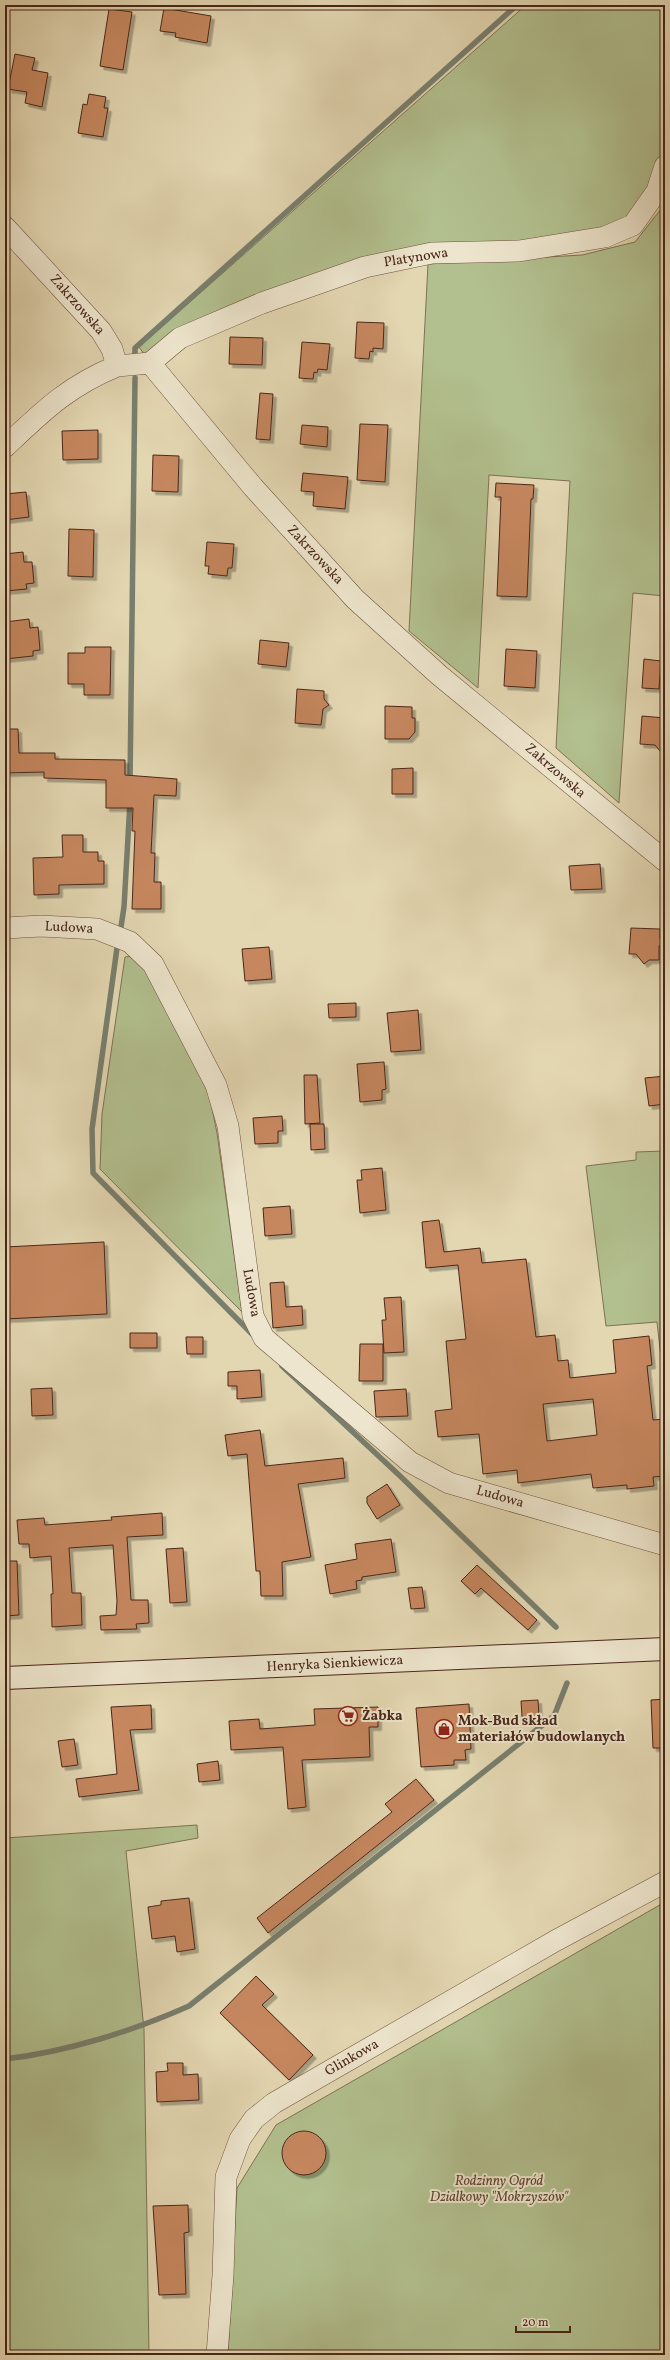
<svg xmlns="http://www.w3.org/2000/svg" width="670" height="2360" viewBox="0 0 670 2360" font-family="Vollkorn,serif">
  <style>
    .green { fill: #b2bf8e; stroke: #7e7254 }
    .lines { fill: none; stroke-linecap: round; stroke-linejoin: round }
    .stream { stroke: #787f6e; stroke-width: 5.5 }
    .building { fill: #c6875e; stroke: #4a2619; fill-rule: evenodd; filter: url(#shadow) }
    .minor-casing { stroke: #70523f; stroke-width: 22 }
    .secondary-casing { stroke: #4a2619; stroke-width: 24 }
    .minor { stroke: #ede5cd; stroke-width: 21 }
    .secondary { stroke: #ede5cd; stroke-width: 22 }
    .labels { text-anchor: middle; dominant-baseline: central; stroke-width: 4; stroke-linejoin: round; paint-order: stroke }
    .street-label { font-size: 14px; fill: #4a2619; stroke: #ede5cd }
    .poi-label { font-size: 14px; font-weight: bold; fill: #4a2619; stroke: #ede5cd; text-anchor: start }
    .park-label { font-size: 14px; font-style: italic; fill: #5f4530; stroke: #ede5cd }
  </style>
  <defs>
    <filter id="shadow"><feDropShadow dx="3.5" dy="3.5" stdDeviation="0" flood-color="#0004"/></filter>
  </defs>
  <rect width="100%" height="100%" fill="#e3d7b2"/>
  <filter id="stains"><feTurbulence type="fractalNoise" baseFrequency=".005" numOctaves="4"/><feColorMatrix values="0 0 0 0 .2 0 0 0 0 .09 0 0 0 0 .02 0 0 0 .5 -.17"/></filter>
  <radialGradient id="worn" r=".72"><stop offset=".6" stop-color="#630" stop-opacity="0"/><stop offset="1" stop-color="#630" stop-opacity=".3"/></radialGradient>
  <!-- green -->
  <path class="green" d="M526,5h139v148l-21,47 -17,18 -17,8 -62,16 -101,4 -303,108 -5,-7z
    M665,204v392l-32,-3 -14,210 -63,-55 14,-267 -81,-6 -11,213 -69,-57 19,-367 154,-9 53,-13z
    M133,956l16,16 60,122 8,39 25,179 -142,-143 2,-55 23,-157z
    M665,1151v234h-1l-7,-63 -51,4 -20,-160 50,-6v-8z
    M197,1825l1,13 -72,13 18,178 5,326h-144v-517z
    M665,1902v453h-437l9,-167 39,-63z"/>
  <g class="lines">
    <!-- stream -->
    <path class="stream" d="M135,355v-7l382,-343
      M130,783l5,-405
      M121,927l3,-20 6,-105
      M117,948l-25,181 1,44 159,161
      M282,1366l117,109 157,152
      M5,2059c61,-7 128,-28 184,-53l365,-290 13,-33"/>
  </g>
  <!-- building -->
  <path class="building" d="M164,8l47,8 -4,27 -32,-6 1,-4 -16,-2z
    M109,9l23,3 -9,58 -23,-4z
    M15,54l20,4 -3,12 16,3 -6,34 -17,-4 2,-11 -19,-3z
    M89,94l17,3 -2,11h4l-5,29 -25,-4 5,-29 4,1z
    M357,322l27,1 -1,26 -10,-1v4l-3,-1 -1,8 -14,-1z
    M230,337l33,1 -1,27 -33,-1z
    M302,342l28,2 -3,26 -9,-1 -1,4 -3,-1 -1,7 -14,-1z
    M260,393l13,1 -3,46 -14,-1z
    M360,424l28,1 -3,57 -28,-2z
    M302,425l26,2 -1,20 -27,-3z
    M98,430v29l-35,1 -1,-29z
    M153,455l26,1 -1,36 -26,-1z
    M303,473l45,4 -3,32 -32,-3 1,-14 -13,-1z
    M496,483l38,2 -1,14h-2l-4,98 -30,-1 4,-99h-6z
    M26,492l3,25 -24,3v-26z
    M69,529l25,1 -1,47 -25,-1z
    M207,542l27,2 -2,24h-4l-1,8 -19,-2 1,-8h-4z
    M23,552l1,10h8l2,21 -8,1 1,5 -22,2v-37z
    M29,619l1,9 8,-1 2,23 -7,1v5l-28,3v-37z
    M260,640l29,3 -3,24 -28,-3z
    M85,647h26l-1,48h-26v-11h-16v-31h17z
    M506,649l31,2 -2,37 -31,-2z
    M644,659l17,2 -2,28 -17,-1z
    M297,689l27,2v8l5,6 -6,4 -2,16 -26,-2z
    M385,706l27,1v11h3v14l-6,7h-24z
    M642,716l23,2v39l-10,-12 -15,-1z
    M5,729h13l1,24h36v6l70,1v15l52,4 -1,17 -22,-1 -3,58h4l-1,29h7v27h-29l3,-78h-3l1,-23h-27v-28l-62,-2v-6l-39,1z
    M413,768v26h-21v-25z
    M62,835h21v17h15v9h6v23l-45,1v9l-25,1 -1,-37 30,-1z
    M600,864l2,25 -31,1 -2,-24z
    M631,928l29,1v9l4,4 -5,4v14h-10l-5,4 -8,-10h-7z
    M269,947l3,32 -27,2 -3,-32z
    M356,1003v14l-27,1 -1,-14z
    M418,1010l3,40 -30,2 -4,-39z
    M384,1062l2,27 -4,1v10l-22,2 -3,-38z
    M304,1075h13l3,48 -15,1z
    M665,1076v28l-16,2 -4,-28z
    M282,1116l1,15h-5v12l-23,1 -2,-26z
    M310,1124h14l1,25 -14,1z
    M382,1168l4,42 -26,3 -3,-33h5l-1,-10z
    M290,1206l2,28 -27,2 -2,-28z
    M439,1220l5,32 36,-4 2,15 44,-4 10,78 19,-2 3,26 10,-1 2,18 46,-5 -3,-33 36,-4 3,29 -5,1 6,54 12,-1v57l-12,1 1,9 -27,3v-4l-34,3 -2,-14 -73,9 -1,-13 -34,4 -4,-40 -41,3 -3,-26 17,-2 -6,-68 20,-2 -8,-74 -32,3 -4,-46zM593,1399l4,36 -50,6 -4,-37z
    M104,1242l3,72 -102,5v-72z
    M284,1282l2,25 16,-1 1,19 -30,3 -3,-45z
    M401,1297l3,55 -20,1 -2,-33h4l-2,-22z
    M130,1333h27v15h-27z
    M186,1337h17v17h-16z
    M360,1344h23v37h-24z
    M260,1370l2,27 -25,2v-13h-9v-14z
    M52,1388l1,27 -21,1 -1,-27z
    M406,1389l2,27 -32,1 -2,-26z
    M260,1430l5,36 78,-8 2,20 -47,6 13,73 -29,5 1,34h-22l-1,-25h-4l-9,-117 -19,2 -3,-21z
    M387,1484l13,21 -23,14 -10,-16v-6z
    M162,1513l1,22 -36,2 4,63h17l1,23 -13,1 1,5 -36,1 -1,-14 16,-1 1,-14 -4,-56 -44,3 3,45h9l1,32 -30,2 -1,-33h2l-2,-38 -21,2 -1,-14h-10l-2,-24 27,-2 1,7 67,-5 -1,-3z
    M391,1539l5,33 -34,5v3l-6,1 1,8 -27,5 -5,-29 32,-6 -2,-15z
    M183,1548l4,54 -17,1 -4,-54z
    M5,1561h12l2,54 -14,1z
    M477,1565l60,55 -9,10 -47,-42 -6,6 -14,-13z
    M422,1587l3,21 -14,1 -3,-21z
    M665,1699v49h-12l-2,-48z
    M538,1700l1,17h-17l-1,-16z
    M469,1704l2,45 -6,1 1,10h-12v5l-33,2 -5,-59z
    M151,1705l1,24 -22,1 9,60 -60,7 -3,-18 41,-5 -6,-67z
    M378,1707v20h-9l1,30 -68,3 4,47 -18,2 -5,-62 -52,3 -2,-29 30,-2 1,10 55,-4 -1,-16z
    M74,1739l4,26 -16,2 -4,-26z
    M218,1761l2,19 -21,2 -2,-18z
    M416,1779l18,21 -166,133 -11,-15 135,-106 -7,-8z
    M189,1898l6,51 -18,3 -2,-16 -23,3 -4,-32 13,-2v-4z
    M256,1976l18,18 -12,11 51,50 -24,25 -69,-67z
    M167,2063h16v12l15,-1 1,26 -42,2 -1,-30 12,-1z
    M282 2153a22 22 0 1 1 44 0a22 22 0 1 1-44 0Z
    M188,2205l1,27 -5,1 2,61 -27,1 -6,-89z"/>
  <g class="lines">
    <defs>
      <path id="minor" d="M5,227l96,104 11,18 5,17 33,-3 103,124 102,112 84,76 226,186
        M150,363l30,-25 82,-35 103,-36 67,-14 87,-2 86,-14 28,-12 24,-34 8,-25
        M5,447c38,-36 63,-61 112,-81
        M5,928l36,-2 56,3 33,13 23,22 63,121 12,41 25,190 11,22 146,124 39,21 216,62
        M217,2355l6,-80 3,-98 14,-38 14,-20 20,-16 281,-162 110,-59"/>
      <path id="secondary" d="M5,1678l660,-29"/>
    </defs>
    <!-- minor casing -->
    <use href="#minor" class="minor-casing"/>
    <!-- secondary casing -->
    <use href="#secondary" class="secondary-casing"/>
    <!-- minor -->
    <use href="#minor" class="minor"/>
    <!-- secondary -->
    <use href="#secondary" class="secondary"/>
  </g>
  <!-- icons -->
  <defs>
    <symbol id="supermarket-ring" viewBox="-11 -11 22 22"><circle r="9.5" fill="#ede5cd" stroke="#8f2418" stroke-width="1.5"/><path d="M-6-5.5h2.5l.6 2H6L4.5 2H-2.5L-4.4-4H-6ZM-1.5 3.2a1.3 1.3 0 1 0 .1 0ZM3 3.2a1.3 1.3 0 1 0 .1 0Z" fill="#8f2418"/></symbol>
    <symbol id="shop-ring" viewBox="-11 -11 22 22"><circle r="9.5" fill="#ede5cd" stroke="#8f2418" stroke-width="1.5"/><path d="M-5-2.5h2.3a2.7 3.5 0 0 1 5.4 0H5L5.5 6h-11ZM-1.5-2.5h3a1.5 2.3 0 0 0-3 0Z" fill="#8f2418"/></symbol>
  </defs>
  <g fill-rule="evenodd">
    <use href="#supermarket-ring" x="337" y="1705" width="22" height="22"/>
    <use href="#shop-ring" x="433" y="1718" width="22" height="22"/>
  </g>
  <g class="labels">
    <!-- street labels -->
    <g class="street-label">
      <text transform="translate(416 258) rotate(-9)">Platynowa</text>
      <text transform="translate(77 305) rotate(49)">Zakrzowska</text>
      <text transform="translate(315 555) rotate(47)">Zakrzowska</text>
      <text transform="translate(555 771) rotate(41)">Zakrzowska</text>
      <text transform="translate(69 928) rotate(3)">Ludowa</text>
      <text transform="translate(251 1293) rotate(80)">Ludowa</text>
      <text transform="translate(500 1497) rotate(16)">Ludowa</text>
      <text transform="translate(335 1664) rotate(-3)">Henryka Sienkiewicza</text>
      <text transform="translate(352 2058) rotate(-30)">Glinkowa</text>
    </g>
    <!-- poi labels -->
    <g class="poi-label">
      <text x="362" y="1716">Żabka</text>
      <text x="458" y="1721">Mok-Bud skład<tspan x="458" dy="16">materiałów budowlanych</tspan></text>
    </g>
    <!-- park labels -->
    <g class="park-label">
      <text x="499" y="2181">Rodzinny Ogród<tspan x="499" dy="16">Dzialkowy "Mokrzyszów"</tspan></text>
    </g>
  </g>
  <!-- margin -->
  <rect width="670" height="2360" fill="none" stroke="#e3d7b2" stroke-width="20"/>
  <rect x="6" y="6" width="658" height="2348" fill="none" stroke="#4a2619" stroke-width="2"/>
  <rect x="10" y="10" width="650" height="2340" fill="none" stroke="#4a2619"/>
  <!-- scale -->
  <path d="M516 2326v6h54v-6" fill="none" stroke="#4a2619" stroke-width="2"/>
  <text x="522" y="2326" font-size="12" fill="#4a2619" stroke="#ede5cd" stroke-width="3" paint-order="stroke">20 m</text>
  <rect width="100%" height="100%" filter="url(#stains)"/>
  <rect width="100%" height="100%" fill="url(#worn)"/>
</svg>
